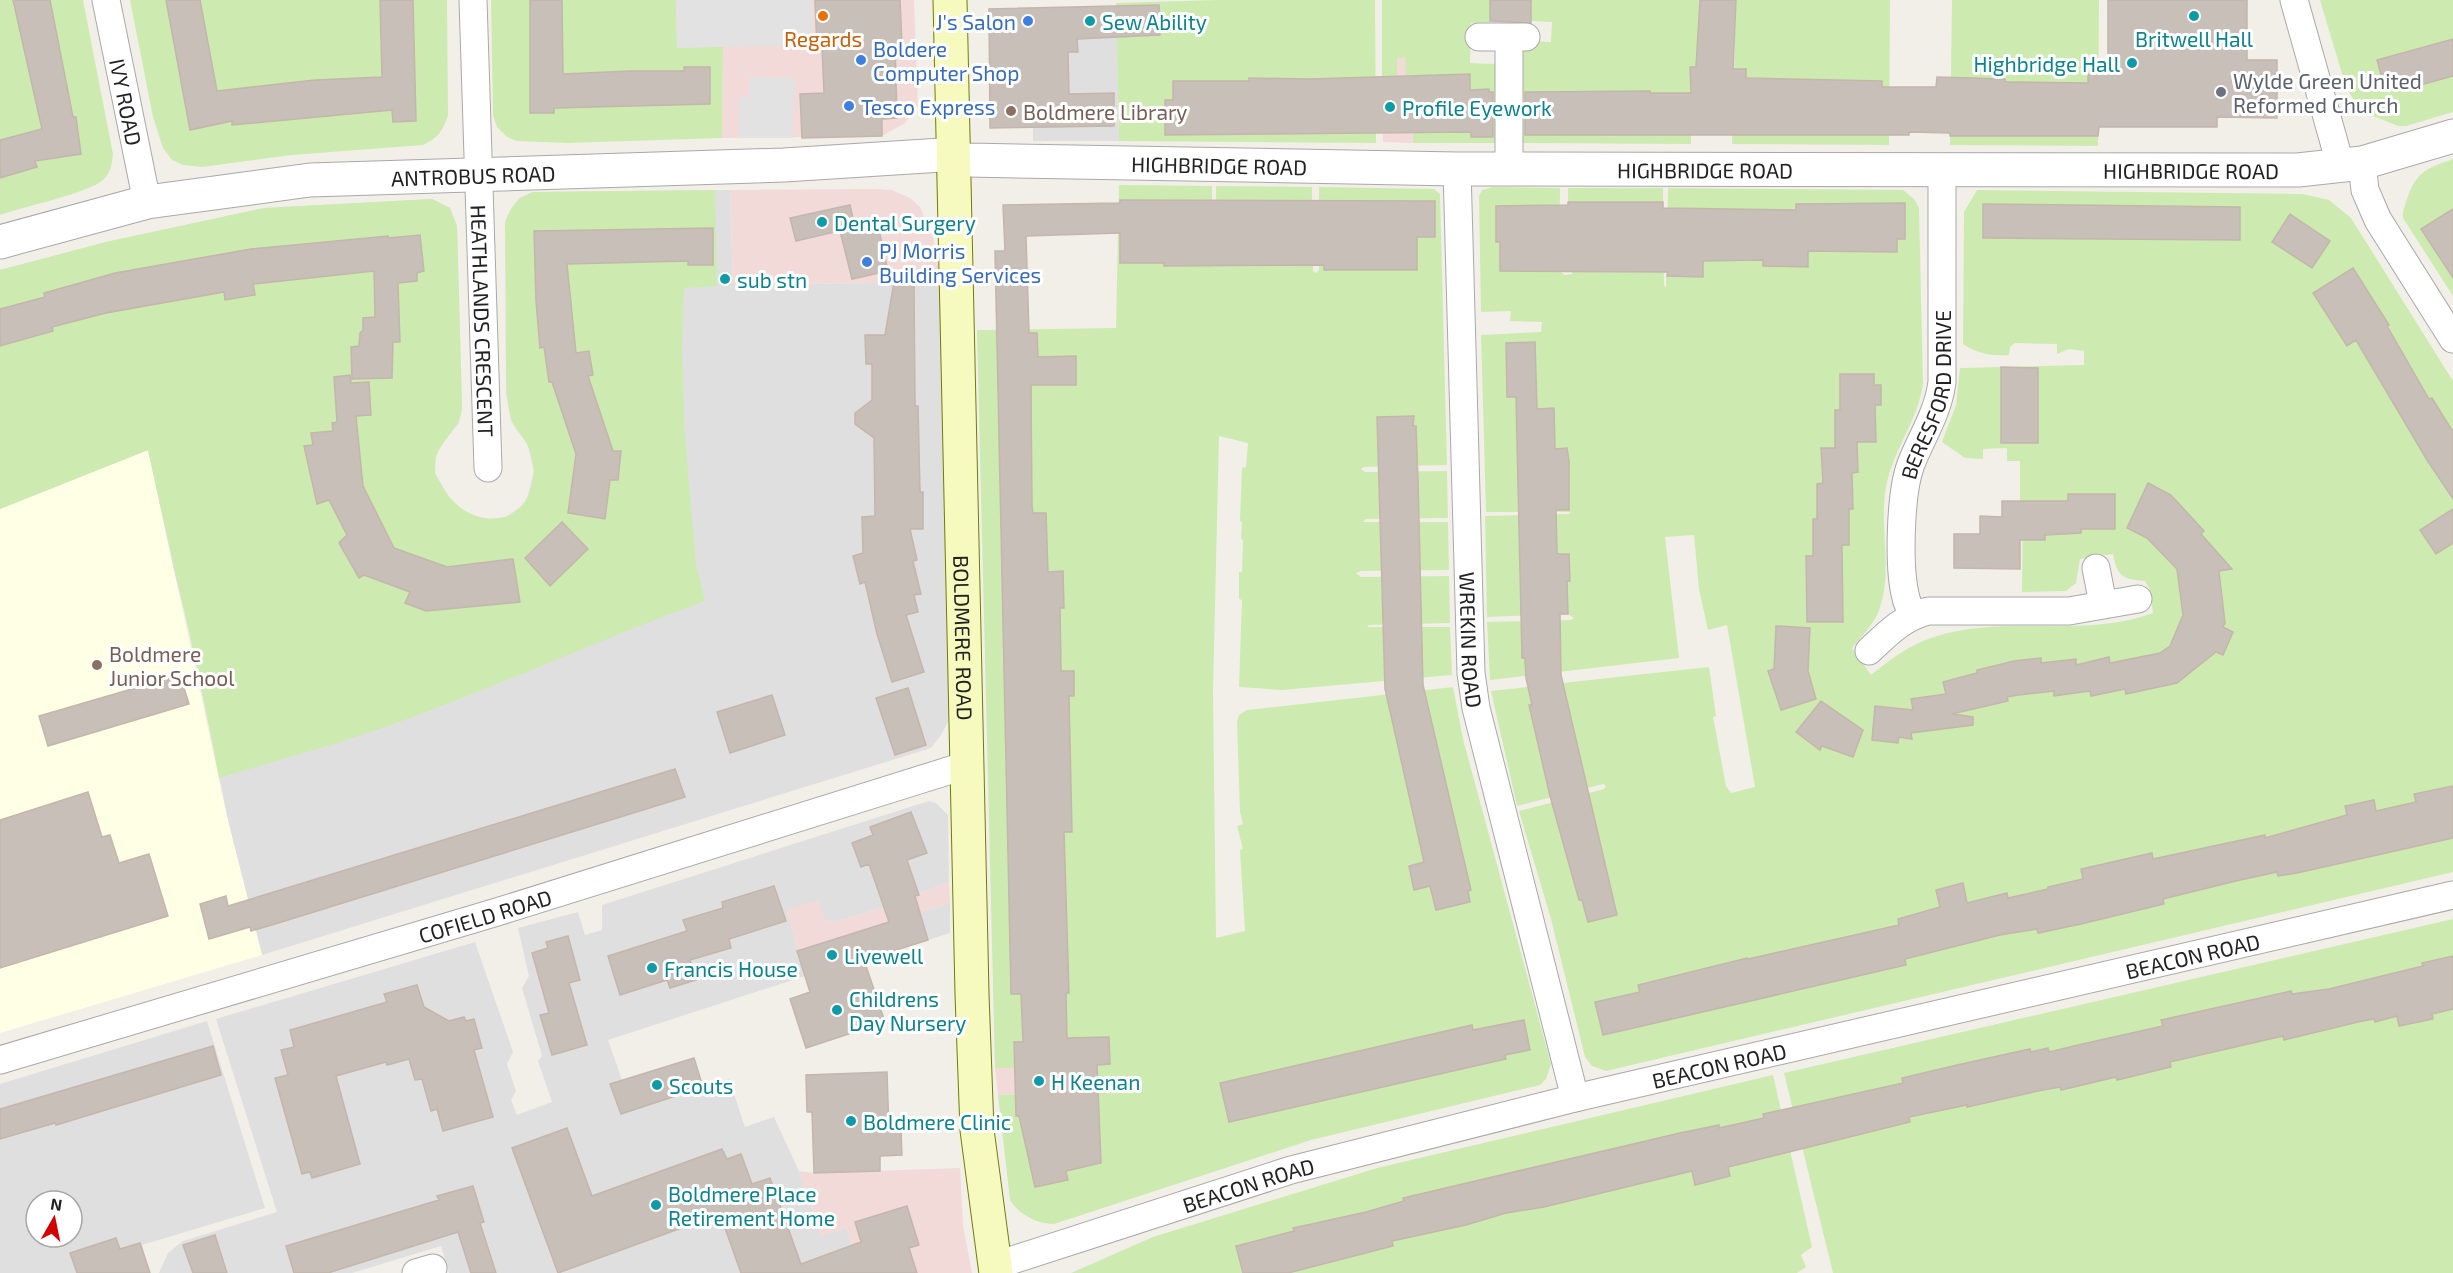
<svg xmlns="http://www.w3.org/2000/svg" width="2453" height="1273" viewBox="0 0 2453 1273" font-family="'Exo 2',sans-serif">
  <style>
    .residential { fill: #e0dfdf; fill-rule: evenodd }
    .commercial { fill: #f2dad9 }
    .education { fill: #ffffe5 }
    .grass { fill: #cdebb0 }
    .parking { fill: #e2e2e2 }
    .building { fill: #c7bfb8; stroke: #c4b6ab; stroke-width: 1.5 }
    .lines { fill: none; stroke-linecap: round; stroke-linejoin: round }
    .minor-casing { stroke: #a9a9a9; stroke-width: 29 }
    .tertiary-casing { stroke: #a9a9a9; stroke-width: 35 }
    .secondary-casing { stroke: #707d05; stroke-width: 35 }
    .minor { stroke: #fff; stroke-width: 27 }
    .tertiary { stroke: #fff; stroke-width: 33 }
    .secondary { stroke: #f7fabf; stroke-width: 33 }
    .food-dot { fill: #e8710a; stroke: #fff; stroke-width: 2 }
    .culture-dot { fill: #0f9aa8; stroke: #fff; stroke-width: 2 }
    .shop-dot { fill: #3f7fe0; stroke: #fff; stroke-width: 2 }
    .worship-dot { fill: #6b7280; stroke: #fff; stroke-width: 2 }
    .education-dot { fill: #8d6e63; stroke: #fff; stroke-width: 2 }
    .labels { text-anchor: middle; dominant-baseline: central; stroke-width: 6; stroke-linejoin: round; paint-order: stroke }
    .shop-label { font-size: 21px; fill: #366cbe; stroke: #fff; text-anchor: start }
    .culture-label { font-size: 21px; fill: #0d838f; stroke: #fff; text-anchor: start }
    .food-label { font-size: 21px; fill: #c56008; stroke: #fff }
    .worship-label { font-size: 21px; fill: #5b616d; stroke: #fff; text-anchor: start }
    .street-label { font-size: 21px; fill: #222; stroke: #fff }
    .education-label { font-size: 21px; fill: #785e54; stroke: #fff; text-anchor: start }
  </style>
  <rect width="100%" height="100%" fill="#f2efe9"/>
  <!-- residential -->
  <path class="residential" d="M1117,37l2,104h-86l-1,-79 36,-1v-9l9,-13z
    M730,190l3,95 208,-3 10,424 -3,16 -7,13 -10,13 -669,207 -34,-134 -39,-192 -17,-65 -54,-102 -118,47v-239l106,-28 158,-34 168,-9 18,9 7,18 5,181 -3,16 -17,21 -6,10 -1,19 15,26 12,11 13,6 14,3 17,-2 20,-14 8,-32 -7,-29 -16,-21 -5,-28 -1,-171 14,-24 14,-6z
    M929,801l7,2 12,12 1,67 -65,25 -50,15 -47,-12 18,66 -197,64 14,40 -11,4 10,30 108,-35 16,48 29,-10 25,54 22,64 25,-7 16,45h-413l-8,-27 -89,27h-193l9,-20 15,-12 94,-29 -61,-193 259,-77 38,110 -6,12 9,27 -5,9 6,15 35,-13 -14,-41 4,-5 -20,-68 7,-12 -11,-48 60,-16 7,23 17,-5v-25z
    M950,903v30l-82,26 -9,-27z
    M207,1021l58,187 -123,37 7,25 -1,3h-148v-189zM36,1201h36v36h-36z"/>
  <!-- commercial -->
  <path class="commercial" d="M676,0h238l4,106 -13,17 -23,13 -160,2 1,-91 -46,1z
    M1397,57h8l7,17 1,69 -30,-1 -1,-60z
    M874,189l18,1 18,8 10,9 13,30 8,45 -208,3 -3,-95z
    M949,882l1,21 -90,29 8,27 -63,17 -18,-66 31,-10 7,20 9,2 50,-15z
    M995,1068h20l49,25 -66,2z
    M960,1168l3,57 9,48h-110l-16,-45 -25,8 -22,-65 15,2z"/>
  <!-- education -->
  <path class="education" d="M148,450l80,371 34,134 -262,78v-524z"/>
  <!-- grass -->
  <path class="grass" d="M0,0h83l30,154c-1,9 -2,19 -10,26 -14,13 -81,27 -103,35z
    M130,0h317l1,115c-5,16 -10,23 -25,30l-131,10 -90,12 -19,-2 -11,-5 -9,-12 -10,-31z
    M491,0h185l1,48 46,-2 -1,92 -155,5 -50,-2 -10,-4 -10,-10 -4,-12z
    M1217,0h158l1,143 -257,-2 -3,-138z
    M1382,0h108v22l-19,1 -1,40 25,1 8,12 -2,67h-88l-1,-68h-6l-1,-18 -8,1v24h-15z
    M1531,0h169l-4,67 -6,1 1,76 -173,-1 -1,-93 14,-9 20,1 1,-20 -21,-1z
    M1736,0h154l-1,145 -157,-1z
    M1952,0h147l-1,146 -148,-1z
    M2320,0h133v112l-47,14h-8l-32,-13 -11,-11 -9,-15z
    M2453,159v137l-50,-78c-1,-7 2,-12 4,-19 9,-27 20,-31 46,-40z
    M1119,185l93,1v77l2,4 3,-2 -1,-79 96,1 1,84 3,2 3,-3v-83l115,2 6,5 7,271 -83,2 -3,2 4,3 82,-1 1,47 -82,1 -3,3h85l1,48 -88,1 -5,2 5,4 88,-1 1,47 -81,2 -2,2h83l2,48 -170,15 -43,-3 3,-87 -3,-1v-27h3l1,-32 -2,-1 1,-17 -2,-1 2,-53 4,-1 2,-24 -29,-7 -6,255 3,247 29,-7 -5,-81 3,-1 -6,-23 6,-2 -3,-12 -3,-90 2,-7 8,-5 206,-23 10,52 88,325 -5,15 -6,6 -229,55 -257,84c-17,0 -35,-9 -44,-24l-12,-105 65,-2 -48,-25h-20l-18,-738 139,-2z
    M1493,187l67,1 -1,83 6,4 7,-1v-3l-3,-1 -1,-82h95l1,97 2,3 2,-100 235,2 11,9 5,9 4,176c-5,34 -26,61 -35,94 -12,44 8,95 -11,137 -6,12 -16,22 -25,33l19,27c20,-16 38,-30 63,-38 71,-23 148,2 219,-24l-4,-25 -4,-7c-22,-2 -28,-4 -32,-27l-33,5 -4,24 -10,8 -44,1 1,-90h-3v-41h-13v-13l-24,1v10l-18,-1 -23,-16 14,-37 4,-37 124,-3v-14l-15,-2 -12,5v-10l-42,-1 -5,4 -1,8c-19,1 -31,-1 -46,-11l1,-132 13,-22 326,4 26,6 22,18 102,163v491l-847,199 -14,-5 -7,-9 -34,-138 -32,-108 85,-22 2,-3 -3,-2 -86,22 -26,-115 218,-24 7,49 -3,1 13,69 5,7 24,-6 -28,-162 -19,5 -9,-41 -5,-54 -29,2 14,121 -189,22 -3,-58 84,-2 3,-2 -6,-4 -81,3 -2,-101 84,-2 2,-2h-85l-5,-177 60,-3 1,-10 -32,-1 1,-10 -30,1 -2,-116 3,-6z
    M715,190l2,96 -33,2 -2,61 3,88 11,127 9,37c-107,39 -210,87 -317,125 -56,20 -113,35 -169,52 -20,-110 -47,-218 -71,-328l-148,59v-239l106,-28 158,-34 168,-9 18,9 7,18 5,181c-1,25 -31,37 -27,65 0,4 4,9 6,12 21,43 82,51 92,-4 2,-12 -1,-29 -8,-39 -5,-8 -12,-14 -14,-23 -6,-25 -5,-52 -5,-77 0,-40 0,-80 -1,-119 7,-17 11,-23 28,-30z
    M2453,919v354h-620l-49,-200z
    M1773,1075l39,172 -11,8 5,12 -9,6h-726l82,-36 224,-69z"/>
  <!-- parking -->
  <path class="parking" d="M676,0h136l2,45 -137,3z
    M749,77l45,1 -1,60h-54v-38l10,-6z"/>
  <!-- building -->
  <path class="building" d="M13,0h37l23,117h3l5,37 -46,7 2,6 -37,11v-38l42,-11z
    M166,0h34l17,91 98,-11 67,-3 -2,-77h33l3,121 -23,1 -1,-12 -160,15v-4l-42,9z
    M530,0h32l1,74 67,-3h54v-4h26v37l-156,4v5h-24z
    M815,0h85l2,45h-7l2,73 -15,1v17l-80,2 -2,-44 24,-1 -2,-46 -5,1z
    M1490,0h41v23l-41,-2z
    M1700,0h36l-3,69h13v9l136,3v6h54l1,-10 68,2v3h13l70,1v-12h20v-71h139v60h30v58l-60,-1v10h-118l-1,9h-148v-3l-41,-1v3h-384v-43l125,-1v2h41l-1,-26h6z
    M1159,5l1,30 -83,4 1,13h-10l1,42 45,-1v33l-124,2 -1,-119z
    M2453,39v37l-54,15h-2l-4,-12 -10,3 -6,-22z
    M1470,74v16l19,-1v3h4v45h-22v-5l-306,3v-35h8v-19h76v-3l61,1z
    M1120,200l315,1v36h-18v33h-93v-5l-160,1v-3h-44v-30l-94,3 3,97h8l1,24 38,-1v29h-45l1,121 1,7h13l2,59 15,-1 1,37h-4l1,63h13v25h-5l3,136h-8l5,161h-3l1,45 42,-1 1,27 -13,1 4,98 -35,8 2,9 -33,7 -16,-71h-3l-2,-74h9l-2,-48h-10l-16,-743h10l-2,-46 117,-2z
    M1568,202h95v6l133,2v-6l109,-1v36h-8v13l-89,-1v16l-45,-1v-6l-60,1v16l-36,-1 1,-4 -168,-1v-29h-4v-36l72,-1z
    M1983,204l257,3v33l-257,-2z
    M850,205l5,22 22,-6 11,50 -36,8 -12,-48 11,-3 -55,13 -6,-23z
    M2453,209v69l-32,-49z
    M2290,214l40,27 -18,27 -40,-26z
    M713,228v37h-25v-4l-121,3 9,89 13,-2 4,24 -5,1 25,75h8l-3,29h-8l-5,39 -37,-6 8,-59 -24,-72h-3l-5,-35 -4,1 -4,-47 -2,-70z
    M420,235l4,36 -7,2v8l-19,2 2,59h-7l-1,36 -40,1 -1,-32 8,-1 1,-13 3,-3v-12l12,-1 -1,-46 -121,13 2,11 -30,5 -1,-8 -118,21 -54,14 1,4 -53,15v-37l45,-12 -1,-4 71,-20 136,-24 137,-13v2z
    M2353,268l36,57 -2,1 42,73 3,-1 21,34v67l-26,-39 -71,-120 -9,6 -34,-53z
    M894,282h20l1,124h3l2,86h3v37h-13l7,31 -4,1 8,33 -7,1 4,17 -12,3 18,57 -32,10 -15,-48 -12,-52 -5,2 -7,-28 10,-3 -1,-36 13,-1 -1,-78 -19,-14v-11l17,-13v-36h-6l-1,-29h20z
    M1535,342l2,67 17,-1 1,41 12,-1 2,13v49h-13l1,44h12l1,27h-3l1,33h-8l1,61 56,240 -29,7 -6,-22h-3l-29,-104 -21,-91h3l-6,-27 -1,-20h-3l-6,-261h-9l-1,-54z
    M2001,367l37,1v75h-37z
    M1840,374h34v11h7v20h-6l1,37h-19l1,30 -6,1 1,36h-4v36h-7l1,77h-36l-1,-66h7v-37h4v-35l6,-1 -2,-35h14v-38h5z
    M350,375l1,8 18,-1 2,33 -15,1 7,70 31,62 53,19 66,-8 7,43 -94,9 -21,-8 5,-11 -46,-17 -5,3 -20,-35 8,-8 -18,-35 -12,4 -13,-58 9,-1 -2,-12 22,-2 -1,-8 5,-1 -3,-45z
    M1414,416l-1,10h3l2,54 5,205 48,205 -3,1 2,11 -34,8 -6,-24 -16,4 -5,-24 15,-4 -39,-173 -8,-272z
    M2148,483l23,12 33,36 -3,3 31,35 -13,2 6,52 -2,4 10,5 -10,23 -7,-3 -39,31 -51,11 -1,-5 -34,7 -1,-5 -36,5v-5l-36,4 -11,2 1,4 -56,13 21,3v8l-62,8 1,6 -13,-2 -1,6 -26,-3 3,-34 38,4 -2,-11 35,-5 -3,-12 34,-9v-3l37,-9 27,-3v5l35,-4v6l33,-8 1,6 50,-10 10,-7 13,-31 -6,-46 -30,-31 -20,-10z
    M2068,494h47v35h-34v4l-36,2v5h-25v29l-66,-1v-34h26v-18l22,1v-16h66z
    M2453,509v34l-17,11 -16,-24z
    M562,522l26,27 -38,37 -25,-28z
    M1776,626l34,2 -2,43 8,28 -35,11 -13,-39 6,-2z
    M180,675l9,29 -141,42 -9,-30z
    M908,688l18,57 -31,10 -19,-57z
    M772,695l13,40 -55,18 -13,-41z
    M1821,701l42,29 -10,27 -31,-11 -2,4 -24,-18z
    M675,769l10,28 -410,127 -24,7 -1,-4 -41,12 -9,-35 26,-8 2,10z
    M2453,786v52l-156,35 -19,3 -1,-4 -41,9 -73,18 1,5 -83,20 -43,9 -1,-4 -37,6 -95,24 1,6 -303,70 -8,-33 45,-10 -2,-7 109,-27 1,1 151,-34 -1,-6 42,-12 -4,-17 27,-7 4,20 40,-10 1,5 40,-9v-2l35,-8 -2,-10 71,-16 1,6 112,-24v3l82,-23 -2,-9 29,-6 2,11 40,-9 -2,-8z
    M88,792l14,45 8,-2 9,28 30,-9 19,62 -168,52v-148z
    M911,812l16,41 -20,7 12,35 -4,1 13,44 -64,20 21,62 -79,26 -16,-49 20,-7 -13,-41 92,-29 -20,-58 -8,3 -9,-24 21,-8 -3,-8z
    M774,886l12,35 -57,18 2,9 -41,12 6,20 -26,8 -3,-8 -47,15 -12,-39 79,-25 -4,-11 40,-12 -1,-6z
    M568,936l12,44 -11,3 18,62 -35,10 -12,-40 9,-2 -17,-60 16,-5 -2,-6z
    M2453,956v53l-21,5 1,5 -34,7 -2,-10 -22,6 -1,-3 -16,3 -74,18 -1,-4 -113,26 1,5 -54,13 -1,-3 -55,13 -1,-3 -22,4 -71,16v-2l-58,12 1,5 -182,45 2,9 -35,9 -3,-14 -148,36 -38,6 -40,12 -74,16 1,5 -105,27h-45l-7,-27 58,-15 -1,-3 73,-16 38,-11 -1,-3 277,-65 39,-8v3l45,-10 -1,-4 140,-31 -1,-5 55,-13 73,-16 1,3 17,-4 1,4 29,-7 85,-19 -2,-6 130,-29 1,3 37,-5 94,-23 -1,-3z
    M417,985l7,22 25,14 15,-4 2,4 8,-2 8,29 -8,2 19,67 -50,14 -6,-22 -6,2 -9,-32 -7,1 -6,-21 -22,6 -1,-3 -50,14 24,88 -48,14 -2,-6 -8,2 -27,-96 13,-3 -7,-25 13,-3 -4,-17 97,-28 -3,-8z
    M1524,1020l6,30 -25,5 1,4 -277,63 -9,-39 252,-58 1,5z
    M213,1046l8,29 -165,50 -1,-2 -55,16v-30z
    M694,1058l9,29 -82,27 -11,-30z
    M887,1072l2,59h12l1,24 -22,1v15l-66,2 -2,-61h-5l-1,-37z
    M567,1128l25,68 130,-47 5,10 14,-5 11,30 18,-6 31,86 60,-22 -6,-20 52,-16 12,39 -10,3 8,25h-176l-21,-59 -162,59 -46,-125z
    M473,1186l11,36 -4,1 16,50h-25l-13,-41 -130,41h-34l-8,-27 153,-46 -2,-4z
    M215,1235l12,38h-34l-10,-28z
    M116,1238l4,11 20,-6 10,30h-73l-7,-20z"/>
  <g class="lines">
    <defs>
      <g id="minor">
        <path id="s1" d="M106,0l41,202"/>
        <path id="s2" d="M473,0l15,468"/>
        <path d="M2294,0l47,167"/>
        <path d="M1479,37h47"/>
        <path d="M2362,163l3,27 13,30 75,119"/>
        <path id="s3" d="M1457,169l14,504 5,35 99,390"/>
        <path d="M1509,169v-131"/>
        <path d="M2096,568l7,36"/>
        <path id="s4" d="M1913,615c-2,-6 -6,-11 -7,-17 -8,-30 -6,-105 5,-134 11,-28 27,-51 31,-82v-212"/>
        <path d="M1869,651c19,-18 33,-33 59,-40h141l69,-12"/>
        <path id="s5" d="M0,1060l497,-148 470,-147"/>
        <path id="s6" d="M994,1266l297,-96 284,-72 878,-203"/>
        <path d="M416,1273l17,-5"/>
      </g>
      <g id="tertiary">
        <path id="s7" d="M0,242l147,-40 163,-22 474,-15 158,-10 26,5 489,9 841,1 64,-7 91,-27"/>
      </g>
      <g id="secondary">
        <path id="s8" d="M950,0l22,994 5,136 19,143"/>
      </g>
    </defs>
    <!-- minor casing -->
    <use href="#minor" class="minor-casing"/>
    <!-- tertiary casing -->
    <use href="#tertiary" class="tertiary-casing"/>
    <!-- secondary casing -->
    <use href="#secondary" class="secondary-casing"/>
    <!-- minor -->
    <use href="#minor" class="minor"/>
    <!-- tertiary -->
    <use href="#tertiary" class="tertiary"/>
    <!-- secondary -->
    <use href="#secondary" class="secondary"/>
  </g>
  <!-- markers -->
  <circle class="food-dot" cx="823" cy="16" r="6"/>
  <g class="culture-dot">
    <circle cx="2194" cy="16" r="6"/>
    <circle cx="1090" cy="21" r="6"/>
    <circle cx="2132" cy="63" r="6"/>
    <circle cx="1390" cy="107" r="6"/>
    <circle cx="822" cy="222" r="6"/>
    <circle cx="725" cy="279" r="6"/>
    <circle cx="832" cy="955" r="6"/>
    <circle cx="652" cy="968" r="6"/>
    <circle cx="837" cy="1010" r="6"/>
    <circle cx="1039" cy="1081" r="6"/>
    <circle cx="657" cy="1085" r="6"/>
    <circle cx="851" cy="1121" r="6"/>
    <circle cx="656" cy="1205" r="6"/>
  </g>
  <g class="shop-dot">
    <circle cx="1028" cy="21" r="6"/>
    <circle cx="861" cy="60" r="6"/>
    <circle cx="849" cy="106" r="6"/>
    <circle cx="867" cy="262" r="6"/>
  </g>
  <circle class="worship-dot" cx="2221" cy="92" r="6"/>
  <g class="education-dot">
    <circle cx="1011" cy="111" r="6"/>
    <circle cx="97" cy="665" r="6"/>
  </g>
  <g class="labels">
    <!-- shop labels -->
    <g class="shop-label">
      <text x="1016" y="21" text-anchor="end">J's Salon</text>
      <text x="873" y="48">Boldere<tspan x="873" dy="24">Computer Shop</tspan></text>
      <text x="861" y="106">Tesco Express</text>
      <text x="879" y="250">PJ Morris<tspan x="879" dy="24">Building Services</tspan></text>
    </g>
    <!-- culture labels -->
    <g class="culture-label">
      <text x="1102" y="21">Sew Ability</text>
      <text x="2194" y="38" text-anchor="middle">Britwell Hall</text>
      <text x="2120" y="63" text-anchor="end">Highbridge Hall</text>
      <text x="1402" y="107">Profile Eyework</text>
      <text x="834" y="222">Dental Surgery</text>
      <text x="737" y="279">sub stn</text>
      <text x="844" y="955">Livewell</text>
      <text x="664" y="968">Francis House</text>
      <text x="849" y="998">Childrens<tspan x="849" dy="24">Day Nursery</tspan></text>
      <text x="1051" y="1081">H Keenan</text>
      <text x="669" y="1085">Scouts</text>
      <text x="863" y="1121">Boldmere Clinic</text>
      <text x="668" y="1193">Boldmere Place<tspan x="668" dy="24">Retirement Home</tspan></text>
    </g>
    <!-- food labels -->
    <g class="food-label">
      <text x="823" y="38">Regards</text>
    </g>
    <!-- worship labels -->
    <g class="worship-label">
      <text x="2233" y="80">Wylde Green United<tspan x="2233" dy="24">Reformed Church</tspan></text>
    </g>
    <!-- street labels -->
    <g class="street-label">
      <text stroke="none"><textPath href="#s1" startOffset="104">IVY ROAD</textPath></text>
      <text stroke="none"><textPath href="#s7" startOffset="1227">HIGHBRIDGE ROAD</textPath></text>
      <text stroke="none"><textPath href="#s7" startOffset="1713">HIGHBRIDGE ROAD</textPath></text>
      <text stroke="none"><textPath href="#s7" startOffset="2199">HIGHBRIDGE ROAD</textPath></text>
      <text stroke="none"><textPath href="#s7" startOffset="480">ANTROBUS ROAD</textPath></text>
      <text stroke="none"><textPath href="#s2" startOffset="321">HEATHLANDS CRESCENT</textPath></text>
      <text stroke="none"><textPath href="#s4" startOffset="226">BERESFORD DRIVE</textPath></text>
      <text stroke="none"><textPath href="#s8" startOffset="638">BOLDMERE ROAD</textPath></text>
      <text stroke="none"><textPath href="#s3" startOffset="471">WREKIN ROAD</textPath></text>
      <text stroke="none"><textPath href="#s5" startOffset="506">COFIELD ROAD</textPath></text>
      <text stroke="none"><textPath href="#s6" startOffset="1239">BEACON ROAD</textPath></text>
      <text stroke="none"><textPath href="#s6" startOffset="753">BEACON ROAD</textPath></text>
      <text stroke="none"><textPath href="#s6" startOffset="267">BEACON ROAD</textPath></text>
    </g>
    <!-- education labels -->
    <g class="education-label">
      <text x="1023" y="111">Boldmere Library</text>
      <text x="109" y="653">Boldmere<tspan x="109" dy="24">Junior School</tspan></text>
    </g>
  </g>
  <!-- north arrow -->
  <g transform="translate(54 1219) rotate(9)"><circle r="28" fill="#ffffff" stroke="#a7a7a7" stroke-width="1.5"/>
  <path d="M0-4.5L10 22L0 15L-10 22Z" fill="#d40000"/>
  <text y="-9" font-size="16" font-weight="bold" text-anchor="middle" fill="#222222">N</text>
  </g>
</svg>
